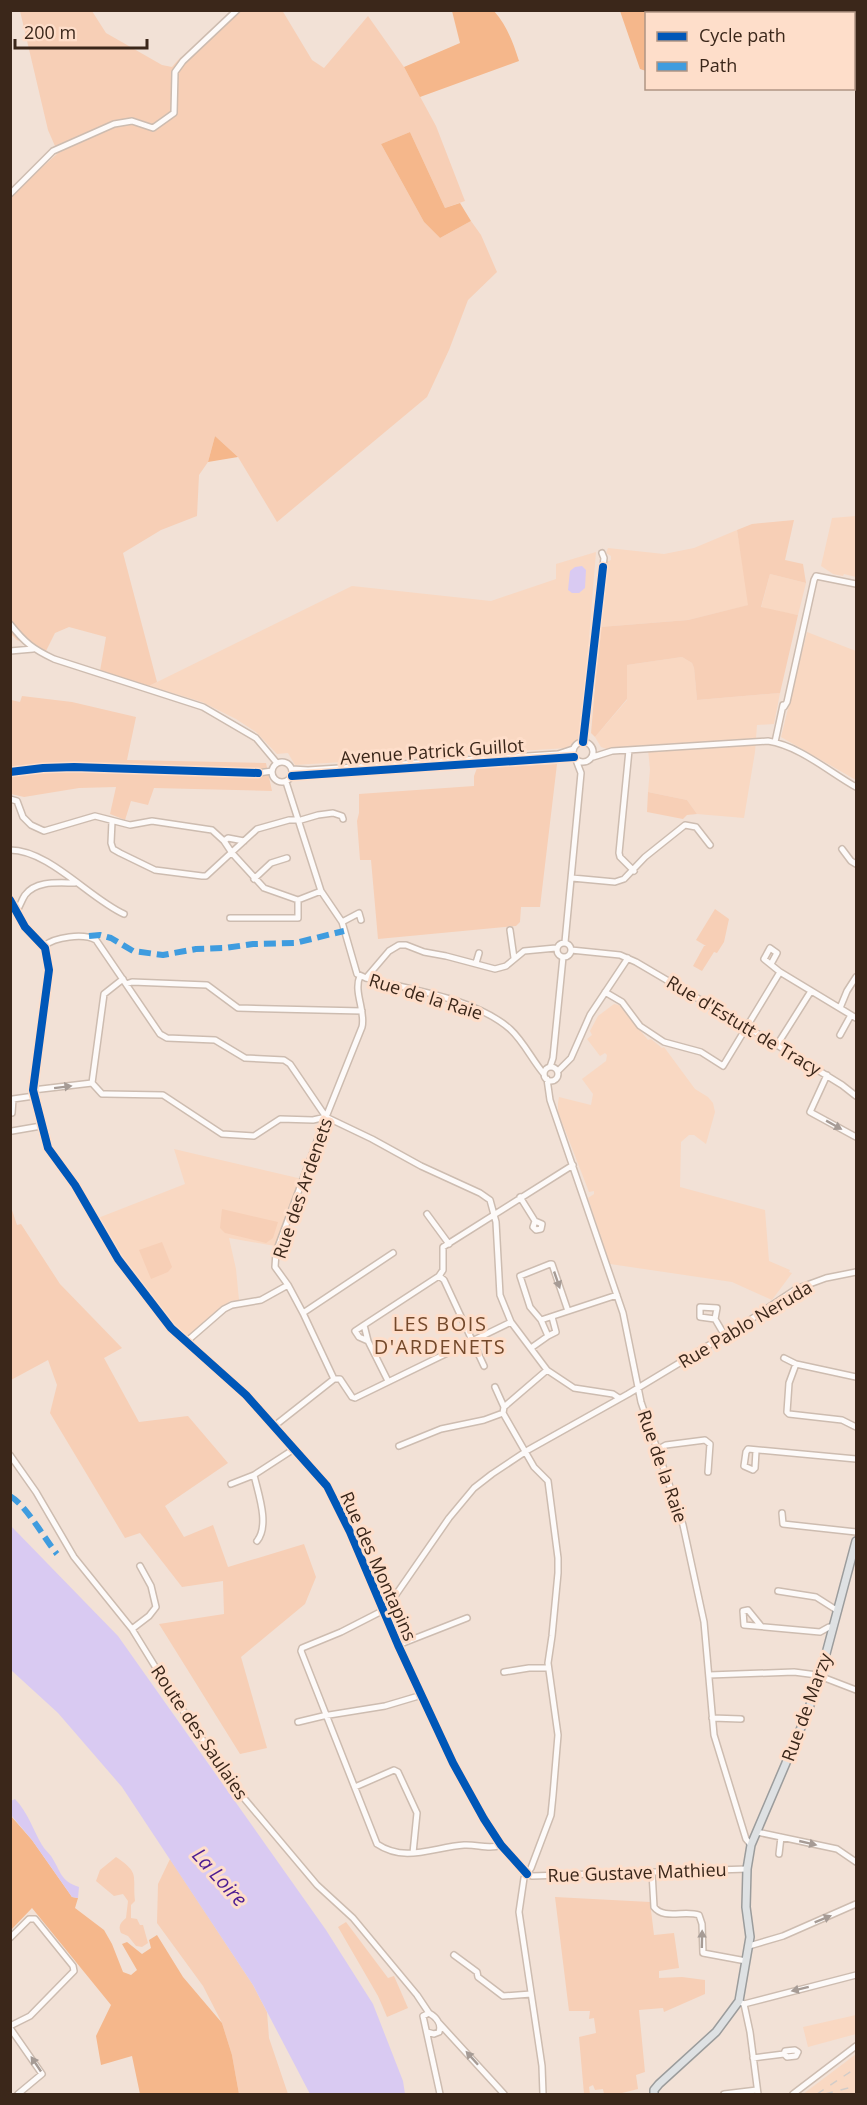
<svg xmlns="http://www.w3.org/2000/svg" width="867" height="2105" viewBox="0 0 867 2105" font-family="'Open Sans',sans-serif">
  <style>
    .built { fill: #f9d8c2 }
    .green { fill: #f7cfb6 }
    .forest { fill: #f5b78b }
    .water { fill: #d9caf2 }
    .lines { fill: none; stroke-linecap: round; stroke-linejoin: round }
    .minor-casing { stroke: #cdbcb0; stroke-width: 8 }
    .major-casing { stroke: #9b9c9c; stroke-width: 10 }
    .minor { stroke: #fdfaf9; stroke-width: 5 }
    .major { stroke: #dee1e3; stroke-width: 7 }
    .rail { stroke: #d2ccc8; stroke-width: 1.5; stroke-dasharray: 8 8; stroke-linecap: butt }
    .quiet { stroke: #3f9cdf; stroke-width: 6; stroke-dasharray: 12 6; stroke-linecap: butt }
    .cycleway-casing { stroke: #fedeca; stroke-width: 11 }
    .cycleway { stroke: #0057b8; stroke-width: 8 }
    .oneway { fill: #a69b95 }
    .labels { text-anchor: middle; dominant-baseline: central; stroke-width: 6; stroke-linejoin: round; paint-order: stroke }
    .street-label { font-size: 18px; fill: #3b271a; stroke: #fedeca }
    .neighbourhood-label { font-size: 20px; letter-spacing: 1.5px; fill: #74492b; stroke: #fedeca }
    .water-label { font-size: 20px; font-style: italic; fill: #4c1c92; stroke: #fedeca }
  </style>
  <rect width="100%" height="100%" fill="#f2e1d6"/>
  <!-- built -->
  <path class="built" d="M856,516v61l-12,-3 -1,2 -10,-2 -12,-8 11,-48z
    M737,530l12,75 -61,15 -88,7 6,-65 5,-2v-4l-5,-3 2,-5 56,6 30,-6z
    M596,552l-15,186 -14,10 -272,17 -7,-12 -11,1 -21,-22 -20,-13 -34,-17 -53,-16 203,-100 139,15 65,-22v-15z
    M770,574l36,9 -8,32 -37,-7z
    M807,632l49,19v129l-75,-43z
    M682,657l10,6 2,5 3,32 83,-7 -6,31 -17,1 -2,27 -11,66 -47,-4 -10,-14 -39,-8 2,-23 -2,-20 -36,2 -11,-4 -6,-10 32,-37v-35z
    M614,1004l5,1 29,35 3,-1 11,9 2,-1 31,42 13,8 5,6 2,9 -9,32 -12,-9h-5l-8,7 -1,45 85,23 4,51 21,9 -1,2 3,1 -20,27 -40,-18 -122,-18 -22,-66 6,-4v-3l-5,1 -31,-80v-9l1,-6 32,8 2,-11 -11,-15 24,-18 1,-6 -2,-2 -5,3 -13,-17 5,-4 -2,-4 8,-15z
    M174,1149l128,30 -27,67 -46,-8 7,31 3,31 -9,1 -40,34h-5l-12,-11 -53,-66 -22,-40 87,-34z
    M856,2015v19l-48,13 -5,-20z
    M856,2054v40h-53l28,-21z"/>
  <!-- green -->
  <path class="green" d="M282,10l30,50 12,8 44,-52 36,51 32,59 29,75 -20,7 -35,-76 -29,12 43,78 16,16 31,-17 10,14 16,37 -29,28 -19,50 -22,47 -150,125 -39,-65 -23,-21 -7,26 -9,13 -2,41 -36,14 -38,23 34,129 -8,4 -49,-15 6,-34 -37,-10 -14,6 -9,18 -29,-11 -6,-6 -1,-438 48,-43 -10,-23 -28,-119h72l14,22 56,32 10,2 7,-8 61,-48z
    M794,520l-9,40 18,4 3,19 -36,-9 -9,33 37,8 -18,78 -83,7 -3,-32 -2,-5 -10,-6 -55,8v34l-32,38 -4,-4 9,-106 88,-7 60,-15 -11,-75 15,-6z
    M22,696l50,6 64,15 -9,43 139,3 6,28 -118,-3 -6,17 -17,-4 -6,19 -15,-6 6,-27 -37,1 -55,9 -13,-3v-94l9,2z
    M557,764l-17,143h-19l-1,15 -4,4 -138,13 -7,-79h-11l-3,-39 2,-8v-19l115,-8v-10l3,-8z
    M648,792l39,8 10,14 -10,1 -4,4 -36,-7z
    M715,909l14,10 -5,23 -7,11 -3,-1 -12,19 -9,-5 11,-20h2l-10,-6z
    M10,1204l7,21 4,-1 39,60 62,64 -18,10 35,64 49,-6 40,47 -63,43 19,31 29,-12 15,42 76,-23 12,33 -11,27 -64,53 26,91 -27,6 -81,-130 65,-10 -1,-33 -41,6 -42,-54 -15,5 -75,-125 7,-28 -9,-25 -37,20z
    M222,1209l56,13 -5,16 -7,5 -41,-10 -5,-5z
    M162,1242l10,25 -4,5 -17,7 -12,-29z
    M116,1857c25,17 16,18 19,44l-4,4v13l6,1 3,6h3l5,18 -6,4 -6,-1 -8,-10 -7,-3c-3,-7 -1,-10 5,-15l2,-17 -5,-7 -9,2 -18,-15 4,-11z
    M170,1859l83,126 14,27 2,26 19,56h-49l-7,-39 -10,-32 -19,-37 -46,-63 1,-39z
    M555,1897l95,5 4,33 20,-2 5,35 -20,3v7l23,-1 23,3v14l-41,18 -1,-4 -24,2 6,62 -9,3 2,14 -20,5h-14l-1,-5 -8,1 -2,-5 -4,2 1,7h-6l-5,-57 17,-4 -2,-15 -5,1 1,-8h-21z
    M346,1922l42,56 6,-2 14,32 -21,9 -9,-21 -40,-69z"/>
  <!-- forest -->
  <path class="forest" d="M452,11h42c13,15 19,31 25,50l-99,36 -16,-30 56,-24z
    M620,11v-1l69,1v2l-43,1v57l-6,-2z
    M410,132l35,76 15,-5 11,18 -31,17 -16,-16 -43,-78z
    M215,436l23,21 -30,5z
    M10,1815l22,25 40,57 6,1 -3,10 29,22 8,14 11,28 8,3 6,-5 -15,-26 5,-2 15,12 9,-6 -2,-8 8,-5 26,42 39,46 10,32 7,39h-99l-8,-38 -31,9 -5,-29 15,-31 -79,-97 -21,22z"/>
  <!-- water -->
  <path class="water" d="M582,566l4,4 -1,18 -6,5h-7l-4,-3 2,-19 5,-4z
    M11,1526l107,110 208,294 47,74 30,77 2,13h-95l-57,-109 -131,-198 -64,-74 -47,-43z
    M15,1799c14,15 17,29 27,46 2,4 6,7 9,11 10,15 9,25 28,31l-1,11 -6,-1 -40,-57 -21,-25v-14z"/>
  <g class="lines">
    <defs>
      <path id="minor" d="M738,10l5,4
        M854,24h2
        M10,194l43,-43 61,-27 18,-3 21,7 21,-15 1,-41 8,-11 54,-51
        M10,624c15,19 23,25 44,35l149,48 53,31 21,25
        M10,651l23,-2
        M784,707l3,-5 27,-122 2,-4 40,8
        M573 752a10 10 0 1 1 20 0a10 10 0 1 1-20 0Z
        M583,742l21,-184 -2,-5
        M775,742l8,-37
        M629,750l-10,103 1,4 14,14
        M593,757l19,-6 156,-10c32,5 61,31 88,46
        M272 772a10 10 0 1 1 20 0a10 10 0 1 1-20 0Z
        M292,769l16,1 250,-16 15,-5
        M10,772l33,-4 31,-1 184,6 14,-2
        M292,776l282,-19
        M286,782l35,109 21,31 15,52 9,4c44,12 109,20 144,51 14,13 22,31 34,45
        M10,799l7,2 6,16 8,8 13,6 51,-15 35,9 22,-4 60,9 12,11 8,12 32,35 34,12 23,-9
        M112,821l-1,22 2,6 7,4 35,17 47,6h4l51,-47 32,-9h12l17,-5 15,-2 9,3 1,3
        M224,841l4,-3 16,3
        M842,849l9,12 5,3
        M10,850c39,0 80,49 114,64
        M572,878l43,4 9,-3 21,-22 40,-32 11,2 14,18
        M254,879l17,-16 16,-5
        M10,900l15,27 20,21 4,22 -16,120 15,58 27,37 43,74 53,69 75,67 81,91 23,46 48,113 55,118 31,56 17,26 26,29
        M16,912c4,-5 5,-11 9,-17 11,-15 34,-12 50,-12
        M230,918h68v-18
        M342,922l17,-9 2,7
        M510,930l4,28
        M565,942l16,-169 -5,-13
        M557 950a7 7 0 1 1 14 0a7 7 0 1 1-14 0Z
        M44,946c11,-9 39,-13 52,-6l64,94 7,4 48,2 30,18 39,2 6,4 36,53 46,22 49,27 59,27 10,7 6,22 4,73 11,27 36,48 27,18 39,6 6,4
        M571,950l49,5 16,7 141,83 65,40 14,11
        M476,963l3,-10
        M771,964l6,-11 -7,-5 -6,11 16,13 76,46
        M366,978l23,-27 10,-6h7l18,7 22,4 49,13 11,-3 18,-15 32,-3
        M126,984l6,-2 75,3 31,23 124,3
        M605,992l17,10 18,24 24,16 37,10 22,14 57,-94
        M840,1008l7,-17 9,-14
        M840,1035l11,-20
        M777,1045l34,-54
        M550,1067l3,-9 10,-101
        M544 1074a7 7 0 1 1 14 0a7 7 0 1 1-14 0Z
        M558,1071l13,-13 19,-43 38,-57
        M827,1075l-17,37 46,25
        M547,1079l3,21 73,213 18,89 42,123 21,97 10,113 32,104 5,6
        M92,1083l10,11h4l57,1 59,39 32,2 26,-17 33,1 13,-3
        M92,1083l12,-89 19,-15
        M33,1090l59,-7
        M12,1113l1,-14 21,-3
        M12,1131l29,-5
        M520,1197l15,24 -2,6 3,3 5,-1 1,-5 -7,-3
        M427,1214l22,30
        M439,1276l4,-6v-23l130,-82
        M303,1313l90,-60
        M715,1319l-15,-2v-10l17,1 -2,11 10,17
        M541,1320l76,-25
        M364,1325l-9,6 4,6 9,4
        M548,1336l8,-4 -4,-15
        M186,1342l38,-33 8,-4 29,-5 27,-15 -13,-18 1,-15 50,-135 36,-90c4,-16 -9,-35 -2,-51
        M531,1348l17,-12 -7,-16 -11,-13 -10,-31 30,-12h2l16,47
        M784,1358l12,6
        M856,1377l-60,-13 -7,19 -2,29 2,2 53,6 14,7
        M334,1379h6l12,18 3,1 156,-76
        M388,1381l-20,-40 -4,-16 75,-49 5,4 40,86
        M495,1387l9,20 -1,6 31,54 14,14 10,77v15l-6,63 -4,27 10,72 -5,60 -2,20 -20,53 -7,10 -5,34 23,154 1,28
        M504,1407l43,-37
        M273,1427l61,-48 -31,-66 -15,-28
        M399,1446l42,-17 43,-9 19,-7
        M657,1450l9,-5 39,-5 5,4 -2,28
        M756,1451l-1,17 -2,2 -9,-4 2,-14 2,-3 108,10
        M10,1455l26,37 38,65 58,72 24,39 6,7 18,31 52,78 85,101 36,33 64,77 12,18
        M254,1475c4,18 16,50 3,66
        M231,1484l23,-9 40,-26
        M782,1513l1,11 73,8
        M778,1591l38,6 22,14
        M761,1626l-13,-16 -5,1 1,14 76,7 9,-5h4
        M132,1629l17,-13 7,-9 -5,-21 -11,-20
        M398,1645l69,-27
        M504,1672l25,-4h19
        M709,1675l85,-3 23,3 39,15
        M712,1718l29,1
        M298,1722l25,-6 62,-10 37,-11
        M355,1787l39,-17 4,2 19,41 -4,40
        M757,1832l80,17 19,13
        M501,1845c-12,5 -24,-1 -37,0 -30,2 -59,18 -87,-1l-76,-193 1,-3 39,-16 45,-23 63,-91 25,-30 18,-14 36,-24 100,-56 116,-70 52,-35 30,-11 30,-6
        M779,1854l2,-17
        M652,1872l2,35c10,13 30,3 45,8l3,9 1,29 43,8
        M527,1874l5,2 215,-7
        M10,1938l19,-19h6l38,47 1,5 -44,45 -20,10
        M749,1946l34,-10 73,-32
        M454,1955l23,17 1,5 25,19 28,-2
        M742,2003l2,1 6,28 8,62
        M744,2004l112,-29
        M439,2023l65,71
        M10,2028l32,46 -24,20
        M427,2032l7,2 5,-2c3,-8 -3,-15 -10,-19l-6,3 17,78
        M753,2058l31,-4 3,3 9,-1 2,-4 -3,-2 -10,1 -1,3
        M724,2094l33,-4
        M793,2094l63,-48"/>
      <path id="major" d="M654,2094v-4l5,-6 57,-52 23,-31 11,-64 -4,-30 1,-38 4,-24 55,-129 13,-36 37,-139"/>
    </defs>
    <!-- minor casing -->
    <use href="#minor" class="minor-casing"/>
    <!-- major casing -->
    <use href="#major" class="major-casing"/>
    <!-- minor -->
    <use href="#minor" class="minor"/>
    <!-- major -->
    <use href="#major" class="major"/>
    <!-- rail -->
    <path class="rail" d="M817,2094l39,-26
      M825,2094l31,-8"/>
    <!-- quiet -->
    <path class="quiet" d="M89,936l11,-1 11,3 22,13 30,4 33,-6 29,-1 28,-4 42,-1 49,-12
      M10,1496c16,9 34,42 47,58"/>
    <defs>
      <path id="cycleway" d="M583,742l20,-175
        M10,772l33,-4 31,-1 184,6
        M292,776l282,-19
        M10,900l15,27 20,21 4,22 -16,120 15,58 27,37 43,74 53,69 75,67 81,91 23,46 48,113 55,118 31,56 17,26 26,29"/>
    </defs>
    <!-- cycleway casing -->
    <use href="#cycleway" class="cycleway-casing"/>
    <!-- cycleway -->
    <use href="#cycleway" class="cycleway"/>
  </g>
  <!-- one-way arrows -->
  <defs><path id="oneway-solid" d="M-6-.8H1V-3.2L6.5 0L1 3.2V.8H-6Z" transform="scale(1.5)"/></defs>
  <g class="oneway">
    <use href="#oneway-solid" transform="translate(63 1087) rotate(-7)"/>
    <use href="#oneway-solid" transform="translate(834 1125) rotate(29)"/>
    <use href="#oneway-solid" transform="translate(557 1280) rotate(71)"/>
    <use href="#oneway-solid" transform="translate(808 1843) rotate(13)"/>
    <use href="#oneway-solid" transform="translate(823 1919) rotate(-22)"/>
    <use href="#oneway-solid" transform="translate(702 1939) rotate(-89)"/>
    <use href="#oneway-solid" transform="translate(800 1989) rotate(166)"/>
    <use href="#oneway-solid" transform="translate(472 2058) rotate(-132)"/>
    <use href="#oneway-solid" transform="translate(36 2064) rotate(-124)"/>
  </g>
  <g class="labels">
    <!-- street labels -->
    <g class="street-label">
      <text transform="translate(432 751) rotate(-4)">Avenue Patrick Guillot</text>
      <text transform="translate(426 996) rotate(17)">Rue de la Raie</text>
      <text transform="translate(744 1025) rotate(31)">Rue d'Estutt de Tracy</text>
      <text transform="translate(302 1188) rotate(-71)">Rue des Ardenets</text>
      <text transform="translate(745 1324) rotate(-31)">Rue Pablo Neruda</text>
      <text transform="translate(663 1466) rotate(71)">Rue de la Raie</text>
      <text transform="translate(379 1566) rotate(66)">Rue des Montapins</text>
      <text transform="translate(806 1707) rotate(-70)">Rue de Marzy</text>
      <text transform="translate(200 1732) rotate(56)">Route des Saulaies</text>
      <text transform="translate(637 1872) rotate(-2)">Rue Gustave Mathieu</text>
    </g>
    <!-- neighbourhood labels -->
    <g class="neighbourhood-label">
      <text x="440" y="1323">LES BOIS<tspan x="440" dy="23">D'ARDENETS</tspan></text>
    </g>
    <!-- water labels -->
    <g class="water-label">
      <text transform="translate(220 1877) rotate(48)">La Loire</text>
    </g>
  </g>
  <!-- border -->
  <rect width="867" height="2105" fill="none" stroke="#3b271a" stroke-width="24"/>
  <!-- legend -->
  <rect x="645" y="12" width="210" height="78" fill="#fedeca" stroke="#b09584" stroke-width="1.5"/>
  <rect x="657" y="32" width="30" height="9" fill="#0057b8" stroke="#b09584" stroke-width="1.5"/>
  <text x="699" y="42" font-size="18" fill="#3b271a">Cycle path</text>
  <rect x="657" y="62" width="30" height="9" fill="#3f9cdf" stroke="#b09584" stroke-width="1.5"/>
  <text x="699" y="72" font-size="18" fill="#3b271a">Path</text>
  <!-- scale -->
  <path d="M15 39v9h132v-9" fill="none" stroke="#3b271a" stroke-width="3"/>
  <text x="24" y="39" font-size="18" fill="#3b271a" stroke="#fedeca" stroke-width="4.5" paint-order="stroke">200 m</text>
</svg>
